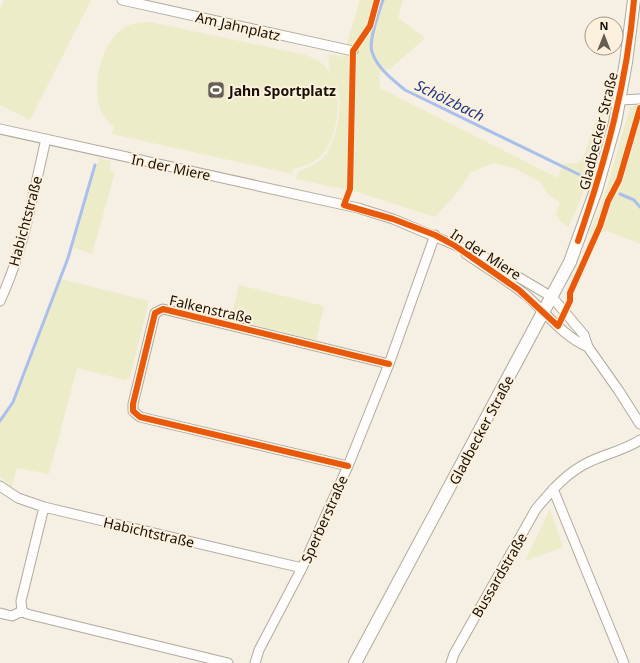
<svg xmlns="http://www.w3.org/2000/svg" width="640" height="663" viewBox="0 0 640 663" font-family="'Noto Sans',sans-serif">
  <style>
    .green { fill: #ececc8 }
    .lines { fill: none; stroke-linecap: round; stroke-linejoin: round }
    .stream { stroke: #aabfeb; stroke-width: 3 }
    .minor-casing { stroke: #b0aa9f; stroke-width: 11 }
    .major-casing { stroke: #b0aa9f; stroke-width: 14 }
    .minor { stroke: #fefdfb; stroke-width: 9 }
    .major { stroke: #fefdfb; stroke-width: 12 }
    .cycleway-casing { stroke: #fdf0dc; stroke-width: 8 }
    .cycleway { stroke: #e8590c; stroke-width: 6 }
    .labels { text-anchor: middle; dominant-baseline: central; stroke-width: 4; stroke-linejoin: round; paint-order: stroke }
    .street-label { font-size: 14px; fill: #171005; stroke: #fdf0dc }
    .poi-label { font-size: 14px; font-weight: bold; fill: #171005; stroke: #fdf0dc; text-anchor: start }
    .water-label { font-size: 15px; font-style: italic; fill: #183885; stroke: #fdf0dc }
  </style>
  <rect width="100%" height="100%" fill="#f5efe4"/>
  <!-- green -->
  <path class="green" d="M4,0h87l-61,120 -30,-15v-96z
    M360,0h43l-5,18 27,20 -34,30 -12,4 1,16 178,90 5,-14 13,-1 6,-3 21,-58 3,-23c3,17 -1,32 -5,48 -8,36 -16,67 -33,100l-8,-6 -4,-7 4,-11 -13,-10 -7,-11 -26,-14 -21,-5 -23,10 -13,20 -22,24 -78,-25 -61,-13 2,-7c7,-4 18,-7 24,-13 12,-10 20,-49 17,-64 -3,-14 -13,-27 -10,-41l14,3z
    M150,22l156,33c7,3 13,6 19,11 21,20 14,73 -6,92 -8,6 -17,9 -26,11l-1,5 -180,-40 2,-7c-4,-4 -9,-9 -12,-14 -12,-23 -1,-70 21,-85 8,-5 18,-6 27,-6z
    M640,105v139l-33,-13 -18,2 14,-32 27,-94z
    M99,158l12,3 -2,10 6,1 -23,82 -19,-7z
    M61,279l88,22 -19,76 -5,3 -48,-12 -28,106 -32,-6 -5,19 -12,-10v-55l16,-24z
    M239,285l85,21 -8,34 -85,-21z
    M550,509l13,38 -38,14z"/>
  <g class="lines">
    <!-- stream -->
    <path class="stream" d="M383,0c-4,12 -15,41 -11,52 5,16 21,28 33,38l175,85
      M620,194l14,6 6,7
      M0,421l13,-19 55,-144 27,-93"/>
    <defs>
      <path id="minor" d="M122,0l231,51
        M620,100l20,-1
        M0,129l358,79 35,11 93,39 66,39 32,38 4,12 31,44 21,33
        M466,254c21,14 42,27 61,42 20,18 36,40 61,51
        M0,301c24,-51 33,-107 46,-162
        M348,466l-208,-49 -7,-6v-7l22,-91 8,-4 226,55
        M0,486l18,12 26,9 258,61
        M553,489l71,174
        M44,507l-23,94 1,10 5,3 201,49
        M0,613l12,3 10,-5
        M255,663l4,-13 43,-82 46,-102 41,-102 46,-129
        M451,663l3,-9 82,-145c16,-19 30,-36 53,-47 16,-8 36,-12 51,-22"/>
      <path id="major" d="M355,663l215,-401 26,-72 19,-67 11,-61 8,-62"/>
    </defs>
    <!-- minor casing -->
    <use href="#minor" class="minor-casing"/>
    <!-- major casing -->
    <use href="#major" class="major-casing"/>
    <!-- minor -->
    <use href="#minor" class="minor"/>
    <!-- major -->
    <use href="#major" class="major"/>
    <defs>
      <path id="cycleway" d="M377,0l-7,26 -17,25 -3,138 -6,16 49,14 42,16 19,10 65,45 39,36 12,-25v-8l30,-67 8,-25 11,-21 21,-72
        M578,241c27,-79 49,-157 56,-241
        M348,466l-208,-49 -7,-6v-7l22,-91 8,-4 226,55"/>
    </defs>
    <!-- cycleway casing -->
    <use href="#cycleway" class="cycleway-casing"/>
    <!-- cycleway -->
    <use href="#cycleway" class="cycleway"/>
  </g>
  <!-- icons -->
  <defs>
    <symbol id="stadium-square" viewBox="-11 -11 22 22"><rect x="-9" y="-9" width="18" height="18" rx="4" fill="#655e53" stroke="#fdf0dc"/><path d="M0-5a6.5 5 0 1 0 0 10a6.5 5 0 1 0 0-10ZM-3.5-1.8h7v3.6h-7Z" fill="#fff"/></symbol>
  </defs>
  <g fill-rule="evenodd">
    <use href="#stadium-square" x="206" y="80" width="20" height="20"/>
  </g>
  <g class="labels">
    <!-- street labels -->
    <g class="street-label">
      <text transform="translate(238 26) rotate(13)">Am Jahnplatz</text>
      <text transform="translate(598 131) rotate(-76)">Gladbecker Straße</text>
      <text transform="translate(171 167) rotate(12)">In der Miere</text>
      <text transform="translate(25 221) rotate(-75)">Habichtstraße</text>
      <text transform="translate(486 254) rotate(33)">In der Miere</text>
      <text transform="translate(211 309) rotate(13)">Falkenstraße</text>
      <text transform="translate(481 430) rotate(-62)">Gladbecker Straße</text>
      <text transform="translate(324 519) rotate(-66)">Sperberstraße</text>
      <text transform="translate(149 532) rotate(13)">Habichtstraße</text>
      <text transform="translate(499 575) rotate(-60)">Bussardstraße</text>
    </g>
    <!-- poi labels -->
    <g class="poi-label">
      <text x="229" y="90">Jahn Sportplatz</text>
    </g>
    <!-- water labels -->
    <g class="water-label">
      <text transform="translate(450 100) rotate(26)">Schölzbach</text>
    </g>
  </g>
  <!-- north arrow -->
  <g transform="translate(604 36)"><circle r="19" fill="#fdf0dc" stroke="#a19686"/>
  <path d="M0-3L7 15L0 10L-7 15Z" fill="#655e53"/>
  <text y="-6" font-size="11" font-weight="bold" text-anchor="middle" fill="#171005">N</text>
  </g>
</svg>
